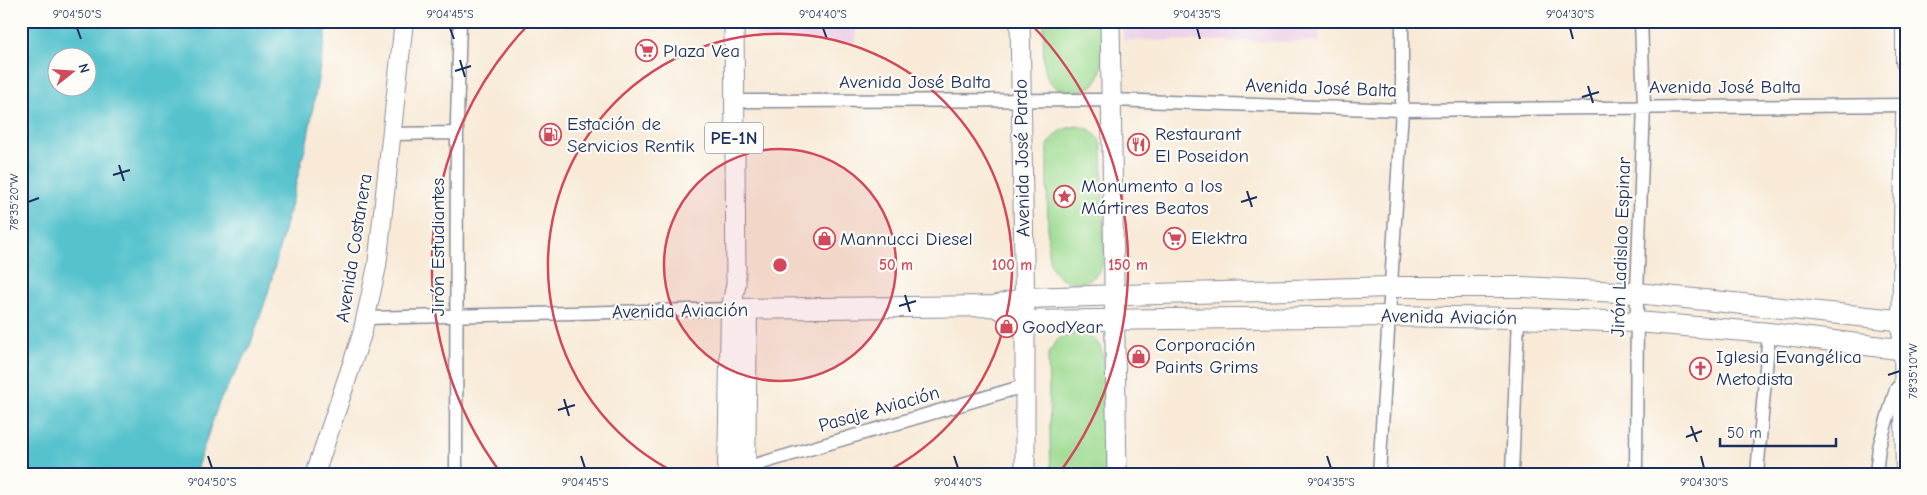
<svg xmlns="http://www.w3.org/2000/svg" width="1927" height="495" viewBox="0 0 1927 495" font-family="'Comic Neue',sans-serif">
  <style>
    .built { fill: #edd0e8 }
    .green { fill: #9cda90; stroke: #5c8477 }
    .water { fill: #55c2cd; stroke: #387896; fill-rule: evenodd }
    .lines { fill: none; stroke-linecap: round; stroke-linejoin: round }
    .minor-casing { stroke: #8a8c9a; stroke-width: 15 }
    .secondary-casing { stroke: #8a8c9a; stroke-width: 20 }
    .primary-casing { stroke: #8a8c9a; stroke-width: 21 }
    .trunk-casing { stroke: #8a8c9a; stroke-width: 22 }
    .minor { stroke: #fff; stroke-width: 12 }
    .secondary { stroke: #fff; stroke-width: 18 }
    .primary { stroke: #fff; stroke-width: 19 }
    .trunk { stroke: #fff; stroke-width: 20 }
    .ticks { fill: none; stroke: #1b2f5e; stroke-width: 2 }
    .ring { fill: none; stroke: #d1495b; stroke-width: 2.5 }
    .labels { text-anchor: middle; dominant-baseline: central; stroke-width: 4.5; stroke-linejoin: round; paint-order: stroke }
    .shield { fill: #fdfcf7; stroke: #5f6c8c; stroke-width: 1 }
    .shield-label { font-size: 18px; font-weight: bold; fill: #1b2f5e }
    .poi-label { font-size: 19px; fill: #1b2f5e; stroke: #fdfcf7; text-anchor: start }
    .street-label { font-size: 19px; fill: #1b2f5e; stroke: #fdfcf7 }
    .centre { fill: #d1495b; stroke: #fdfcf7; stroke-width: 2.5 }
    .ring-label { font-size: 15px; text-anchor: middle; font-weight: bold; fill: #d1495b; stroke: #fdfcf7; stroke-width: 4.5; stroke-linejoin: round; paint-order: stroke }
    .neatline { fill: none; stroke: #1b2f5e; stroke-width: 2 }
    .ticks-label { font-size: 12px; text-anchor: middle; fill: #1b2f5e }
  </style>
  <rect width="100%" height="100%" fill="#fdfcf7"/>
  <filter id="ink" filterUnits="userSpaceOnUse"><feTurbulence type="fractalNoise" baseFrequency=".02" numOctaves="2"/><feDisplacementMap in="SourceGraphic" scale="10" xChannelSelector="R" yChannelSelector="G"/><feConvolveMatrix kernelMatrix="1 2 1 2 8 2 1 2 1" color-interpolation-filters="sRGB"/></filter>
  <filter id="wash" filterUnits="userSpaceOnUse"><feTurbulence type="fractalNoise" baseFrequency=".0096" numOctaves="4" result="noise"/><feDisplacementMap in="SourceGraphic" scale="20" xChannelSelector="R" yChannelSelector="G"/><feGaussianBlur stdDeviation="1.12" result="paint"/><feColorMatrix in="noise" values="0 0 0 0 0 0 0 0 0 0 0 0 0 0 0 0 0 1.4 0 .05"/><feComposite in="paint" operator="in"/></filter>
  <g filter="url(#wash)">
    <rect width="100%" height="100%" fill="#f8ead7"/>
    <!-- built -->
    <path class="built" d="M757,21h99v21l-100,-2z
      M1123,21h197v21l-197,-2z"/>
    <!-- green -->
    <path class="green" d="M1044,21h58c0,26 9,73 -31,70 -9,0 -19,-4 -23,-12 -7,-13 -4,-42 -4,-58z
      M1077,126c14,2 22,8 25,23l2,109c-2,6 -3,13 -8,17 -15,13 -38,8 -45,-10 -5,-13 -3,-29 -3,-43 -1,-25 -1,-49 -1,-74 7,-15 13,-19 30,-22z
      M1079,333c18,5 20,9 25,26l2,115h-55l-3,-118c8,-19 13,-20 31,-23z"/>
    <!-- water -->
    <path class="water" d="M21,21h307l-20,116 -40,156 -19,56 -30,53 -22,65v7h-176zM58,58h30v30h-30z"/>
  </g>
  <g filter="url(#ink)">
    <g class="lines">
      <defs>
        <path id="minor" d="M734,101l377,-1 291,10 504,-5
          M391,134l66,-1
          M366,318l365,-9
          M745,468l279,-82
          M456,474l1,-353 3,-100
          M1379,474l23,-364v-89
          M1512,474l6,-156
          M1636,474l1,-181 7,-187 -3,-85
          M1757,474l12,-141
          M1876,474l3,-27 17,-58 8,-7"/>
        <path id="secondary" d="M1903,350l2,124
          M315,474l47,-140 15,-68 27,-245"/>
        <path id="primary" d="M1020,21l5,300v153
          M1110,21l7,453
          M731,309l5,-25 -2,-263"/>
        <path id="trunk" d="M1906,21v41
          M994,306l31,15 364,-5 129,2 119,4 132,11 137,17
          M1902,333l4,-218
          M728,474l3,-165 263,-3 31,-8 365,-11h133l114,6 269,28
          M745,474l2,-165"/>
      </defs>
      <!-- minor casing -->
      <use href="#minor" class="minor-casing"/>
      <!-- secondary casing -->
      <use href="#secondary" class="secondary-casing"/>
      <!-- primary casing -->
      <use href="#primary" class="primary-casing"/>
      <!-- trunk casing -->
      <use href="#trunk" class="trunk-casing"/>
      <!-- minor -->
      <use href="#minor" class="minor"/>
      <!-- secondary -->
      <use href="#secondary" class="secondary"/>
      <!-- primary -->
      <use href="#primary" class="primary"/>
      <!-- trunk -->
      <use href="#trunk" class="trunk"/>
    </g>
  </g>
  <!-- ticks -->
  <path class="ticks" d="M77,28l4,11M450,28l4,11M823,28l4,11M1197,28l3,11M1570,28l3,11M460,60l5,17M455,71l16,-5M1588,86l5,17M1582,97l17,-5M119,165l5,16M113,175l17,-5M1247,191l5,16M28,202l11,-4M1241,202l16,-5M905,295l5,17M899,306l17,-5M1888,375l12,-4M564,399l5,17M558,410l17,-5M1691,426l6,16M1686,437l16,-6M208,456l4,12M581,456l4,12M954,456l4,12M1327,456l4,12M1701,456l3,12"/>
  <!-- distance rings -->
  <circle cx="780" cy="265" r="116" fill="#d1495b" fill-opacity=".12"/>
  <g class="ring">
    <circle cx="780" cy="265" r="116"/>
    <path d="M678 474A232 232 0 1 1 882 474"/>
    <path d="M500 472A348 348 0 0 1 530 23M1030 23A348 348 0 0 1 1060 472"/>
  </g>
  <!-- icons -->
  <defs>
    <symbol id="supermarket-ring" viewBox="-11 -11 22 22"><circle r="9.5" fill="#fdfcf7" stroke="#d1495b" stroke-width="1.5"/><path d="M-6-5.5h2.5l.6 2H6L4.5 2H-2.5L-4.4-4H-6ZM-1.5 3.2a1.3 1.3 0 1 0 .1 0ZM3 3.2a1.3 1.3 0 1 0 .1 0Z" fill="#d1495b"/></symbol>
    <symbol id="fuel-ring" viewBox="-11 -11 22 22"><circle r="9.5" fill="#fdfcf7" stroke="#d1495b" stroke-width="1.5"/><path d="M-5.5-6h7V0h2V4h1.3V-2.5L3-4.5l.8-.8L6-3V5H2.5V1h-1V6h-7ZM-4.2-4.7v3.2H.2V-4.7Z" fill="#d1495b"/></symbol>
    <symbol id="restaurant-ring" viewBox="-11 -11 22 22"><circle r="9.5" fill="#fdfcf7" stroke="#d1495b" stroke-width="1.5"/><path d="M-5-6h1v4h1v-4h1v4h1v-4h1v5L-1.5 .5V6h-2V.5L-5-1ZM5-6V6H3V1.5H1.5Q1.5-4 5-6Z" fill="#d1495b"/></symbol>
    <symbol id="sight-ring" viewBox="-11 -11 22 22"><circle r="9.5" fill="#fdfcf7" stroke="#d1495b" stroke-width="1.5"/><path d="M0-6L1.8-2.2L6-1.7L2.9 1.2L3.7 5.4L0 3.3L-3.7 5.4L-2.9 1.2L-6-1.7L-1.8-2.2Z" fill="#d1495b"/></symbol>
    <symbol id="shop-ring" viewBox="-11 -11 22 22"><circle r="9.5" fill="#fdfcf7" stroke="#d1495b" stroke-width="1.5"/><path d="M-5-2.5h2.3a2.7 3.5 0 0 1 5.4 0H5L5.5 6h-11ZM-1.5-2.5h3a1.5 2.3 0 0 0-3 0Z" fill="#d1495b"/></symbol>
    <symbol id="church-ring" viewBox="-11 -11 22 22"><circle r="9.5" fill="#fdfcf7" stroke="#d1495b" stroke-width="1.5"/><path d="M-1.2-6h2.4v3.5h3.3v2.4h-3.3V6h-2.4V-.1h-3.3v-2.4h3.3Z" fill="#d1495b"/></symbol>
  </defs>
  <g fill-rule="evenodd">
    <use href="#supermarket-ring" x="634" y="38" width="25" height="25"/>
    <use href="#fuel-ring" x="538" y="122" width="25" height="25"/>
    <use href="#restaurant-ring" x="1126" y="132" width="25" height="25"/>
    <use href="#sight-ring" x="1052" y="184" width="25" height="25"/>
    <use href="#supermarket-ring" x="1162" y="226" width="25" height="25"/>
    <use href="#shop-ring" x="812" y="226" width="25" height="25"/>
    <use href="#shop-ring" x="994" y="314" width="25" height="25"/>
    <use href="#shop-ring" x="1126" y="344" width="25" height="25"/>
    <use href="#church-ring" x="1688" y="356" width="25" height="25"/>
  </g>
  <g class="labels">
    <!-- shield labels -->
    <rect class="shield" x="705" y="122.5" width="58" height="31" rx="4"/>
    <g class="shield-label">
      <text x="734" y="138">PE-1N</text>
    </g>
    <!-- poi labels -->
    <g class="poi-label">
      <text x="663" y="51">Plaza Vea</text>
      <text x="567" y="124">Estación de<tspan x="567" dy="22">Servicios Rentik</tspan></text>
      <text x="1155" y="134">Restaurant<tspan x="1155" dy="22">El Poseidon</tspan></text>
      <text x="1081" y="186">Monumento a los<tspan x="1081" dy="22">Mártires Beatos</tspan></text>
      <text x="1191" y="238">Elektra</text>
      <text x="840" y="239">Mannucci Diesel</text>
      <text x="1022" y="327">GoodYear</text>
      <text x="1155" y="345">Corporación<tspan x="1155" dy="22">Paints Grims</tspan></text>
      <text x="1716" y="357">Iglesia Evangélica<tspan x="1716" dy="22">Metodista</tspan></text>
    </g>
    <!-- street labels -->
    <g class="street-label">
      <text x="915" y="82">Avenida José Balta</text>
      <text x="1725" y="87">Avenida José Balta</text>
      <text transform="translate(1321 88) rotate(2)">Avenida José Balta</text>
      <text transform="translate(1022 158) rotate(-91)">Avenida José Pardo</text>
      <text transform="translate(438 247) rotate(-90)">Jirón Estudiantes</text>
      <text transform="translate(1621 247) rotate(-88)">Jirón Ladislao Espinar</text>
      <text transform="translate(354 248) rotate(-81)">Avenida Costanera</text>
      <text transform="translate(680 311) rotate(-1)">Avenida Aviación</text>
      <text transform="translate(1449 317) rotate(1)">Avenida Aviación</text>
      <text transform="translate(879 409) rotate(-16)">Pasaje Aviación</text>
    </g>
  </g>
  <circle cx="780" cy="265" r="8" class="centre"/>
  <g class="ring-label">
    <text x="896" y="270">50 m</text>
    <text x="1012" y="270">100 m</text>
    <text x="1128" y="270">150 m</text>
  </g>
  <!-- margin -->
  <rect width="1927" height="495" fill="none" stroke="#fdfcf7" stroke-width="55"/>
  <!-- north arrow -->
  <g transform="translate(72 72) rotate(73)"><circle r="24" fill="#fdfcf7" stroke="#a3aaba"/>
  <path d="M0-4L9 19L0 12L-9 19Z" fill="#d1495b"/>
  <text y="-8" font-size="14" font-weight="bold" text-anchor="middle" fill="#1b2f5e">N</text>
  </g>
  <!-- scale -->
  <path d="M1720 438v8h116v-8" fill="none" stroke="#1b2f5e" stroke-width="2.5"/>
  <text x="1727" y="438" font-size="15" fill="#1b2f5e" stroke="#fdfcf7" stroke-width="4" paint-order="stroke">50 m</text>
  <rect x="28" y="28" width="1872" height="440" class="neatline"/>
  <g class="ticks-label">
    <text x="77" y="18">9°04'50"S</text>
    <text x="450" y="18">9°04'45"S</text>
    <text x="823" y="18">9°04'40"S</text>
    <text x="1197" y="18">9°04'35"S</text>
    <text x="1570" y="18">9°04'30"S</text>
    <text transform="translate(14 202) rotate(-90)" y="4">78°35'20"W</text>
    <text transform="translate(1913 371) rotate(-90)" y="4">78°35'10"W</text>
    <text x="212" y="486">9°04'50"S</text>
    <text x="585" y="486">9°04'45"S</text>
    <text x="958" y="486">9°04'40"S</text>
    <text x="1331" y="486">9°04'35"S</text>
    <text x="1704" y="486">9°04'30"S</text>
  </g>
</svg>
